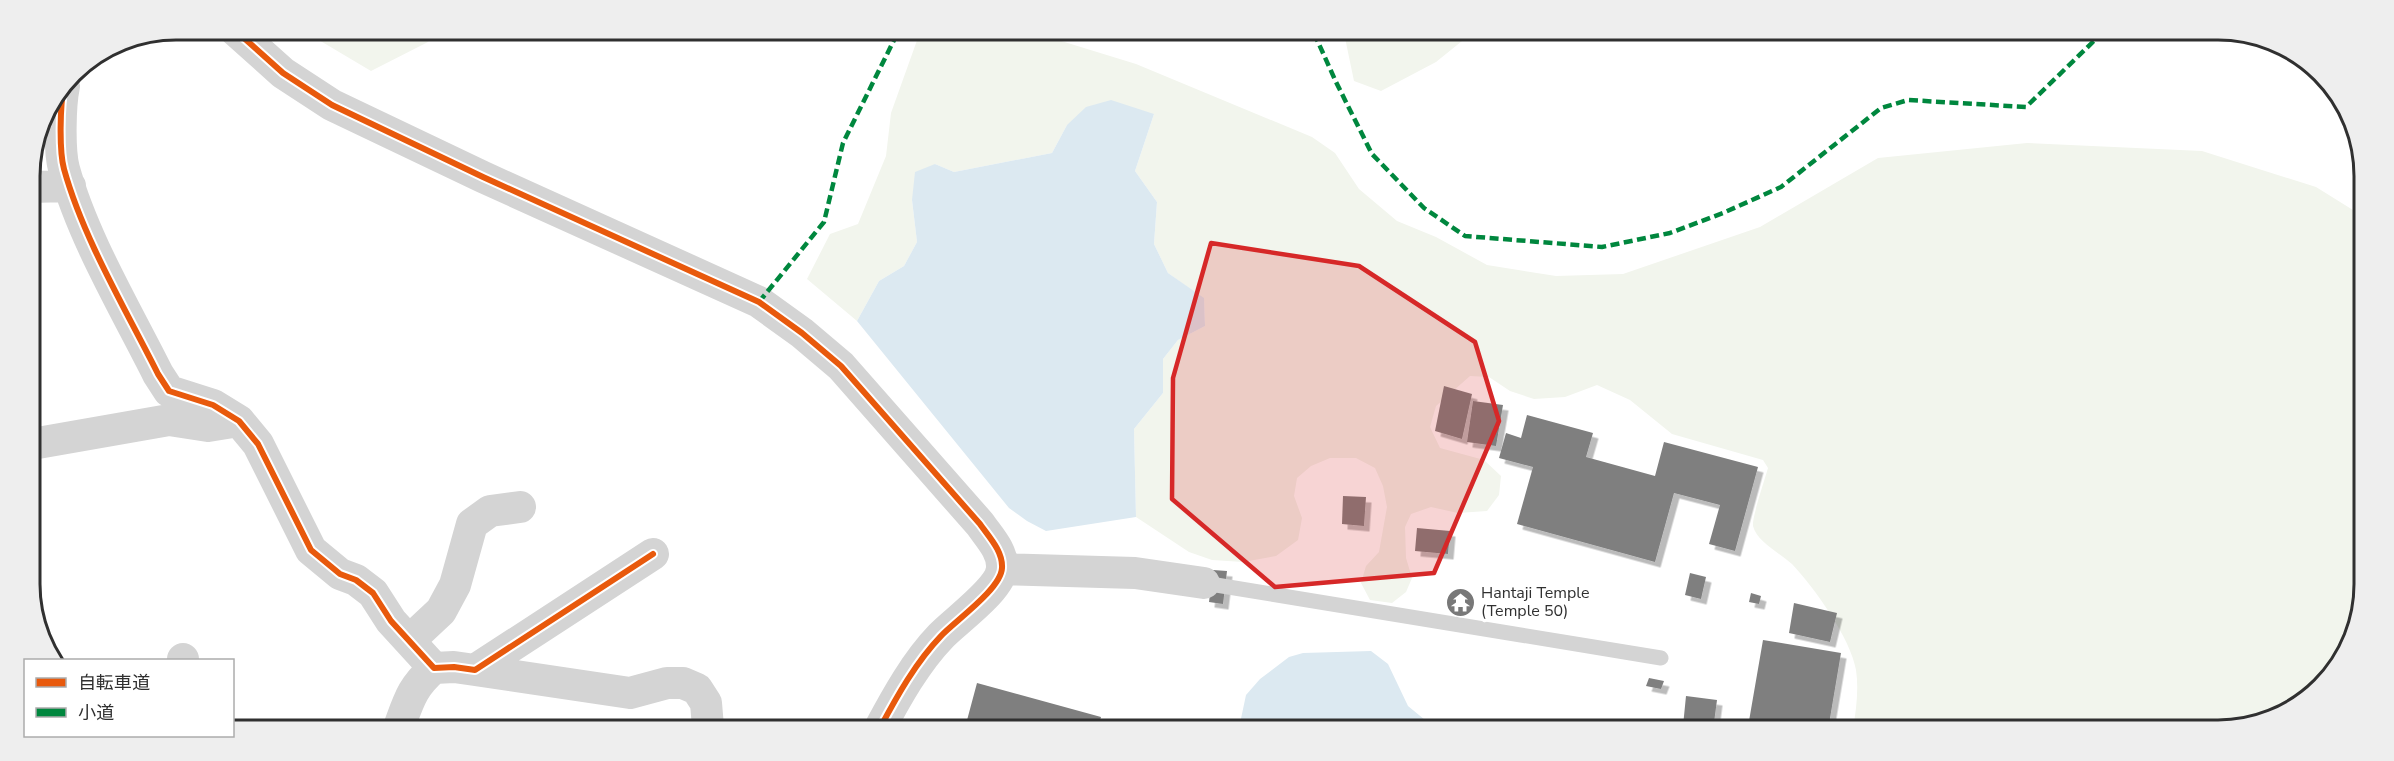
<svg xmlns="http://www.w3.org/2000/svg" width="2394" height="761" viewBox="0 0 2394 761" font-family="'Nunito Sans','Noto Sans JP',sans-serif">
  <style>
    .green { fill: #f2f5ed }
    .water { fill: #dce9f1 }
    .building { fill: #7f7f7f; filter: url(#shadow) }
    .lines { fill: none; stroke-linecap: round; stroke-linejoin: round }
    .service { stroke: #d4d4d4; stroke-width: 15 }
    .minor { stroke: #d4d4d4; stroke-width: 32 }
    .quiet { stroke: #00873e; stroke-width: 4.5; stroke-dasharray: 9 4.5; stroke-linecap: butt }
    .cycleway-casing { stroke: #fff; stroke-width: 10 }
    .cycleway { stroke: #e8590c; stroke-width: 6 }
    .marked { fill: #d62828; fill-opacity: 0.2; stroke: #d62828; stroke-width: 4.5; stroke-linejoin: round }
    .labels { text-anchor: middle; dominant-baseline: central; stroke-width: 6; stroke-linejoin: round; paint-order: stroke }
    .poi-label { font-size: 16px; fill: #303030; stroke: #fff; text-anchor: start }
    .rim { fill: none; stroke: #303030; stroke-width: 3 }
  </style>
  <defs>
    <filter id="shadow"><feDropShadow dx="5.5" dy="5.5" stdDeviation="0" flood-color="#0004"/></filter>
  </defs>
  <rect width="100%" height="100%" fill="#fff"/>
  <!-- green -->
  <path class="green" d="M302,30l134,1 -8,11 -57,29z
    M920,32h112l104,32 176,73 23,16 24,36 38,32 39,16 51,28 69,11 67,-2 137,-47 118,-69 149,-15 175,8 114,36 45,28 -2,408 -20,43 -32,35 -80,30 -374,-1c3,-20 6,-40 3,-60 -5,-31 -42,-83 -64,-106 -12,-11 -35,-22 -39,-38 -1,-9 12,-47 15,-58l-5,-8 -91,-26 -42,-34 -33,-15 -32,12 -31,2 -24,-8 -21,-14 -19,-1 -34,30 -6,21 10,21 44,12 17,16 -2,19 -12,16 -29,2 -27,-6 -20,7 -6,13 1,31 6,20 -6,14 -14,11 -22,-3 -9,-17 5,-17 13,-14 8,-45 -4,-21 -8,-18 -19,-10h-26l-19,8 -14,12 -3,18 8,22 -4,22 -22,16 -33,6 -31,-2 -23,-8 -53,-35 -2,-88 29,-36v-34l15,-19 27,-14 -1,-27 -36,-26 -14,-29 3,-42 -22,-31 19,-57 -87,11 -15,28 -98,19 -19,-8 -23,36 5,42 -13,24 -25,15 -22,40 -50,-42 23,-45 28,-10 28,-68 5,-43z
    M1344,33h128l-36,29 -55,29 -27,-10z
    M1590,725l25,1 12,3h-54z"/>
  <!-- water -->
  <path class="water" d="M1111,100l43,14 -19,57 22,31 -3,42 14,29 36,25 1,28 -27,14 -15,19v34l-29,36 2,88 -90,14 -19,-10 -18,-13 -152,-187 22,-40 25,-15 13,-24 -5,-42 3,-28 20,-8 19,8 98,-19 15,-28 19,-18z
    M1371,651l17,13 20,42 28,23 -197,-1 7,-33 14,-16 29,-22 14,-4z"/>
  <!-- building -->
  <path class="building" d="M1444,386l28,8 -10,45 -27,-8z
    M1473,401l30,4 -7,41 -29,-4z
    M1527,415l66,18 -7,24 69,19 9,-34 94,25 -23,84 -26,-7 11,-39 -46,-12 -19,69 -138,-38 16,-57 -34,-9 7,-25 15,5z
    M1343,496l23,1 -2,29 -22,-2z
    M1417,528l33,3 -2,23 -33,-3z
    M1213,570l14,1 -4,33 -14,-2z
    M1690,573l16,4 -5,22 -16,-4z
    M1751,593l10,3 -2,8 -10,-2z
    M1794,603l43,10 -7,29 -41,-9z
    M1763,640l78,13 -13,77h-32l-47,-9z
    M1649,678l15,3 -3,8 -15,-3z
    M977,683l124,34 -3,11h-118l-14,-4z
    M1686,696l31,4 -4,30 -30,-4z"/>
  <g class="lines">
    <!-- service -->
    <path class="service" d="M1204,583l457,75"/>
    <!-- minor -->
    <path class="minor" d="M235,30l48,43 49,32 151,72 276,125 43,31 39,33 139,158c9,13 23,27 22,44 -1,21 -47,53 -61,68 -25,26 -44,60 -61,92
      M64,86c-4,19 -5,65 0,83 19,69 62,141 94,205l11,17 44,14 26,16 19,23 53,106 29,24 16,6 17,13 18,28 43,47 20,-1 21,3 178,-116
      M30,187l40,-1
      M32,444l137,-24 39,6 31,-5
      M1002,569l133,4 69,10
      M410,640l31,-29 14,-26 17,-61 18,-13 30,-4
      M183,659v1
      M475,670l155,23 37,-10h16l14,6 9,14 2,24
      M399,727c10,-27 13,-40 35,-59"/>
    <!-- quiet -->
    <path class="quiet" d="M1314,33l22,49 36,72 52,54 41,28 137,11 68,-14 53,-20 58,-26 100,-79 27,-8 118,7 74,-72
      M759,302l65,-80 19,-79 55,-111"/>
    <defs>
      <path id="cycleway" d="M235,30l48,43 49,32 151,72 276,125 43,31 39,33 139,158c9,13 23,27 22,44 -1,21 -47,53 -61,68 -25,26 -44,60 -61,92
        M64,86c-4,19 -5,65 0,83 19,69 62,141 94,205l11,17 44,14 26,16 19,23 53,106 29,24 16,6 17,13 18,28 43,47 20,-1 21,3 178,-116"/>
    </defs>
    <!-- cycleway casing -->
    <use href="#cycleway" class="cycleway-casing"/>
    <!-- cycleway -->
    <use href="#cycleway" class="cycleway"/>
  </g>
  <!-- marked area -->
  <path class="marked" d="M1211,243l148,23 116,76 24,79 -65,152 -159,14 -103,-88 1,-121z"/>
  <!-- icons -->
  <defs>
    <symbol id="temple-disc" viewBox="-11 -11 22 22"><circle r="9.5" fill="#787878" stroke="#fff"/><path d="M0-6L5-2H3V0L6.5 2.5H4V6H1.5V3h-3V6H-4V2.5H-6.5L-3 0V-2H-5Z" fill="#fff"/></symbol>
  </defs>
  <g fill-rule="evenodd">
    <use href="#temple-disc" x="1444" y="586" width="33" height="33"/>
  </g>
  <g class="labels">
    <!-- poi labels -->
    <g class="poi-label">
      <text x="1481" y="593">Hantaji Temple<tspan x="1481" dy="18">(Temple 50)</tspan></text>
    </g>
  </g>
  <!-- crop -->
  <path d="M0 0H2394V761H0ZM176 40H2218A136 136 0 0 1 2354 176V584A136 136 0 0 1 2218 720H176A136 136 0 0 1 40 584V176A136 136 0 0 1 176 40Z" fill="#eee" fill-rule="evenodd"/>
  <path class="rim" d="M176 40H2218A136 136 0 0 1 2354 176V584A136 136 0 0 1 2218 720H176A136 136 0 0 1 40 584V176A136 136 0 0 1 176 40Z"/>
  <!-- legend -->
  <rect x="24" y="659" width="210" height="78" fill="#ffffff" stroke="#acacac" stroke-width="1.5"/>
  <rect x="36" y="678" width="30" height="9" fill="#e8590c" stroke="#acacac" stroke-width="1.5"/>
  <text x="78" y="689" font-size="18" fill="#303030">自転車道</text>
  <rect x="36" y="708" width="30" height="9" fill="#00873e" stroke="#acacac" stroke-width="1.5"/>
  <text x="78" y="719" font-size="18" fill="#303030">小道</text>
</svg>
